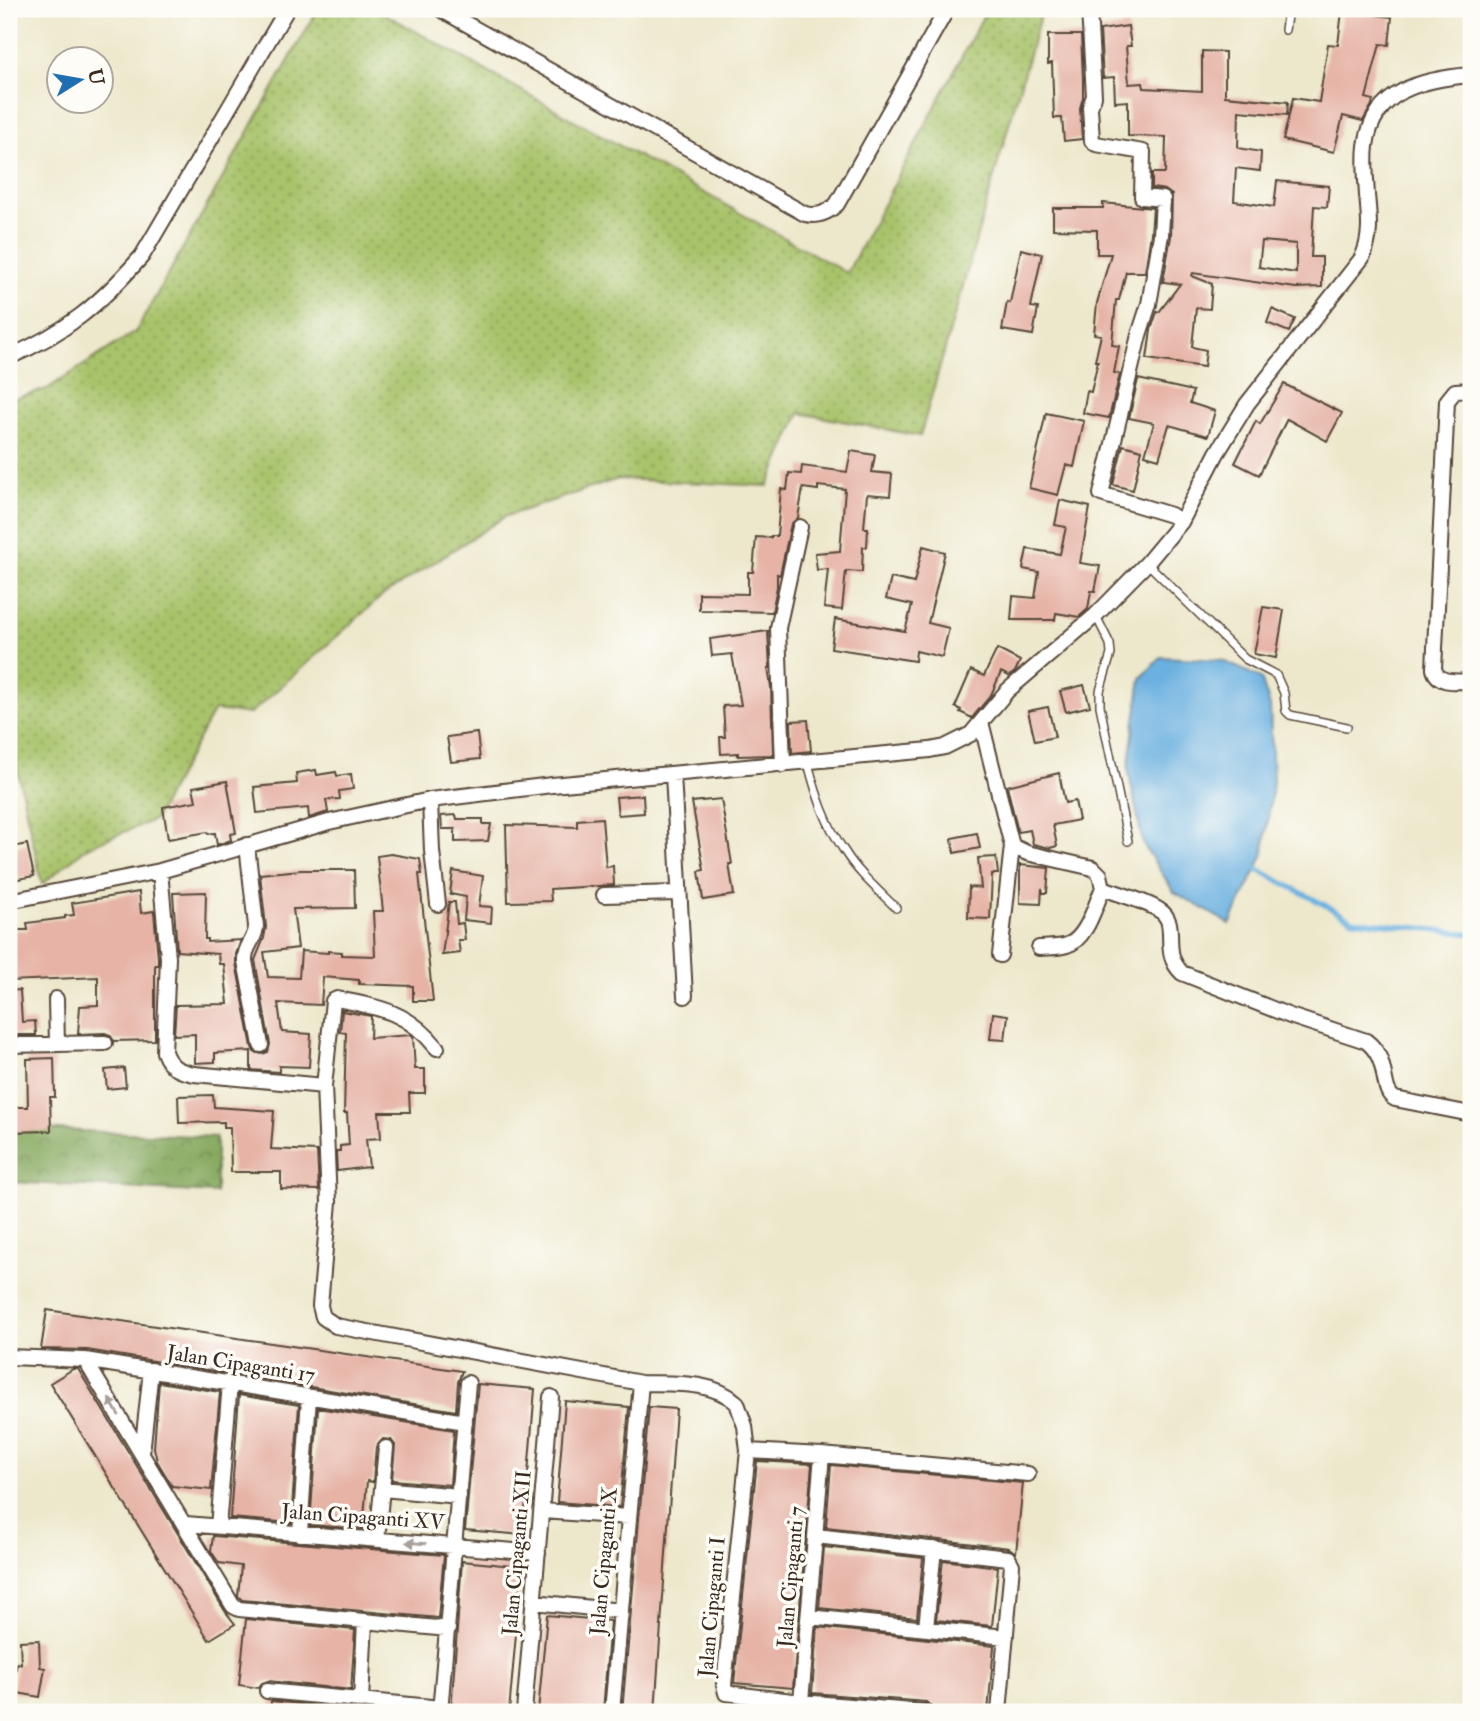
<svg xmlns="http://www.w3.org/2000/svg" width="1480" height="1721" viewBox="0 0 1480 1721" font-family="'IM FELL Double Pica',serif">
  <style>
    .grass { fill: url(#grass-dots); stroke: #727644; stroke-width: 2 }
    .forest { fill: url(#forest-crowns); stroke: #606a3e; stroke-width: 2 }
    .water { fill: #6ab0e0; stroke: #526d7f; stroke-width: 2 }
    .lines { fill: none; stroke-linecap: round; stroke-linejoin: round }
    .stream { stroke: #6ab0e0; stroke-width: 5 }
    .building { fill: #e6b3a6; fill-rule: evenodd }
    .service-casing { stroke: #564638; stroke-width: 10 }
    .minor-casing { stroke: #564638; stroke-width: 18 }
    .service { stroke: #fff; stroke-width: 7 }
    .minor { stroke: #fff; stroke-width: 14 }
    .oneway { fill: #a79f9a }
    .labels { text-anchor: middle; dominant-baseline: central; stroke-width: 7; stroke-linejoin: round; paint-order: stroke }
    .street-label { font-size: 21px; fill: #3b2a1e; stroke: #fdfcf7 }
  </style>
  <defs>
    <pattern id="grass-dots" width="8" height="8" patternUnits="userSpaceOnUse" patternTransform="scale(1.75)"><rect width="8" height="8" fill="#a8c36a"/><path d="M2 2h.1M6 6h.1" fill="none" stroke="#8a9f57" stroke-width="1.8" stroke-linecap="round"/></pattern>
    <pattern id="forest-crowns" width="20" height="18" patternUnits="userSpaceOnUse" patternTransform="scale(1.75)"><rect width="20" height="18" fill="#86a95e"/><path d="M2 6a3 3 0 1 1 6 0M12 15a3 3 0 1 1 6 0" fill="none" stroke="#6f8a4d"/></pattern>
  </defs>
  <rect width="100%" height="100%" fill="#fdfcf7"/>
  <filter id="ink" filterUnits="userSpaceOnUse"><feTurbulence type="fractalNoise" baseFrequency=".0143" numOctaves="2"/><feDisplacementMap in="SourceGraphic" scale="14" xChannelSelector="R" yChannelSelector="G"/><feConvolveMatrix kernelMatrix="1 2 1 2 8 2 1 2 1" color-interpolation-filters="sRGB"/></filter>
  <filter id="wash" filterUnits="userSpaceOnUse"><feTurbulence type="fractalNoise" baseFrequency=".00686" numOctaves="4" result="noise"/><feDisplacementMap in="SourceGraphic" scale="28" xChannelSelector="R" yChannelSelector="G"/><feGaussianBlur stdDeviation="1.57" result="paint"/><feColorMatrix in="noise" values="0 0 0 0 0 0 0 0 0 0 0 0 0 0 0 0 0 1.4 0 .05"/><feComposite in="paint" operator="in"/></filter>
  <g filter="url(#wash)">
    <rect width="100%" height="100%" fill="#ede8cc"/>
    <!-- grass -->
    <path class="grass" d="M318,9h58l471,264 140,-264h55l-122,427 -120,-23 -32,73 -150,-7 -112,37 -124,80 -132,118 -36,-4 -60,110 -65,26 -47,38 -30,-138 -3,6v-352l38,-11 89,-58z"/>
    <!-- forest -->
    <path class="forest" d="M9,1117l5,11 202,9v56l-207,-11z"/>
    <!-- water -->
    <path class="water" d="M1161,657l60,3 40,18 9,28 3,76 -10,74 -33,68 -56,-32 -31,-48 -15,-75 13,-91z"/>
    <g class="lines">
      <!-- stream -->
      <path class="stream" d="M1257,869l96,51 118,14"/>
    </g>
    <g id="blocks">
      <!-- building -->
      <path class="building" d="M1342,11l50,6 -3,28 -9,-1 -14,54 7,2 -1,5 -9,16 -20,-5 -9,36 -51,-12 10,-42 26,4 9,-58 10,1z
        M1128,26l3,20h-5l3,38 14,-1 1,5 58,3v-40l23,1v44l63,6 -1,13 -48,-4 -1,37 23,4 -1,19 -24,-3 -2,33 40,6 3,-26 52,5 -2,21 -13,-1 -3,51h11v30l-26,1 -103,-15 -1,3 20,8 -2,25 -14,-1 -4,39 14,3 -2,17 -57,-8 4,-29 6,-18h2l21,-28 -17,-2 8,-46 1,-41 -7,-5 -13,-2v-15h13l1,-36 -38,-1v-35l-13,1 -1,-25 -11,1 -3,-48zM1262,241l34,3v29l-37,-6z
        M1048,35h33l2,44v18l-3,11 2,31 -18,2 -2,-23h-8l-2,-55 -4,1z
        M1103,203l50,5 -2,26 -6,38h-19l-7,28h-3l-4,45 7,1 -5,27 6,1 -11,44 -26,-5 4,-22 4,1 7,-31h-3l6,-26 -7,-1 3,-31 14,-49h-14v-24l-44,-1v-21h50z
        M1021,249l21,5 -11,53 7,1 -5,27 -31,-5 5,-28 3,1z
        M1272,309l23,10 -6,13 -22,-9z
        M1138,379l55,12 -3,12 25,8 -7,25 -39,-11 -10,34 -14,-4 9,-32 -25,-5z
        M1284,384l58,29 -15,28 -40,-22 -28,56 -24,-12 21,-42 4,3z
        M1046,413l38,8 -10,46 -8,-2 -8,30 -29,-7z
        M1123,445l19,5 -9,40 -20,-5z
        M851,451l24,4 -3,17 20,2 -2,22 -23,-2 -3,34h4l-1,19h-4l-1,25 -16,-1 -4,39 -18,-2 4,-39 -11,1 -2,-17 25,-2 5,-62 -27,-3v4l-15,-2 -5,30 -7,6 -11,51 -3,-1v13l-5,25 -73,-2v-17l49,1v-22h5l3,-35 15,1v-2h6l4,-47 6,1 2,-17 12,1 1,-8 45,6z
        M1060,500l30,7 -10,56 20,3 -5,25h-4l-3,18 -9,8 -23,-4 -1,7h-44l2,-24 22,2 4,-26 -16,-3 4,-20 33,5 6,-27 -11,-2z
        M923,546l22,6 -17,71 21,5 -7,29 -26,-6 -1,10 -84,-13 4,-29 70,12 7,-26 -26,-6 5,-21 23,5z
        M1263,607l21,3 -8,48 -22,-4z
        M768,631l2,37h-2l3,19 2,68 -35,1v-3l-17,1 -1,-17h5l-2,-31 18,-1 -9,-51 -20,2 -2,-17z
        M997,649l23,12 -5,11 -6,4 -8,-4 -10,23 -19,23 -12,-6 1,-2 -6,-3 16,-37 13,6z
        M1084,685l6,21 -24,6 -6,-21z
        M1048,707l7,30 -20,4 -7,-30z
        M808,720l3,31 -19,2 -1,-32z
        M477,733l3,26 -29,3 -4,-25z
        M316,770l1,5 19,-3 1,4 14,-2 2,15 -14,2 1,8 -14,1 2,12 -19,6 -1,-10 -51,5 -3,-26 43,-4 -1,-10z
        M1059,773l6,30 10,-2 4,19 -26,5 4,21 -7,2 -17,-4 -3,-14 -12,2 -11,-46z
        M227,781l9,52 -6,1 1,6 -14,5 -2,-12 -7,1 -1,-2 -39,7 -5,-32 33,-6 -3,-14z
        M643,795l1,18 -26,2 -2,-18z
        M721,799l11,65h-3l5,31 -31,5 -4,-29 5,-1 -12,-68z
        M456,815l1,4h26v5h8l-3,17 -33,1v-13h-13l-1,-13z
        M602,818l4,49 7,-1 1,19 -64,4 1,12 -43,1 -2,-77 71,2v-7z
        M977,833l3,15 -26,5 -2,-15z
        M27,844l7,32 -21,4 -4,-32z
        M391,854l29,5 2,15h-3l14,127h-20v-15l-54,-2v-4l-36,-3 -2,28 -43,-2 4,29 29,2 -2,33 -30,-1v6l-28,-2v-19l-36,2v9l-20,1v-29l-21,1 2,-30 52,-1 -4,-40h-5l-1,-10 -41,-3 -4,-58 33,-1 -1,47h2v3l34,-2 -5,14v9l16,84 2,5 8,2 6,-2 2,-8 -15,-84 9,-22 2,-11 -6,-53 41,-4h53l1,38 -62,1 5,39 -34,4 4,25 31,1 2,-27 27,2v-2l14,1v3l33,1 -2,-45h10l-6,-55z
        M996,857l2,17h-6l-2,45 -22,-1 1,-31 12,1 -3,-30z
        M1020,865l29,3 -2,25h-4l-1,-5 -1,16 -21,-1z
        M453,871l30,5 -4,30 13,1 -1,16 -27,-3 2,-23 -16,-3z
        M139,892l2,21 13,-2 4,47v7h-3v75l-41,1 -4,-6 -5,-2 -27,1 2,-28 18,-1v-28l-89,4v-51h19l-1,-7 38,-5v-2l9,-1 -2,-12z
        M449,902h6l2,22 6,-1 2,17h-7l2,13 -18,2z
        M20,990l2,32 13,-1 1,14h-27v-44z
        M342,1011l29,5 -1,22 41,-3 2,2 2,32h10v24h-16l1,19h-31l2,26 -15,1 3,28 -32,4 -1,-20h4v-5l9,-1 -2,-32h-3l2,-80 -6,-1z
        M993,1013l15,2 -3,25 -15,-1z
        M54,1058l1,39h-5l1,34 -41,1 -1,-25h19l-1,-48z
        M124,1068l2,19 -19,2 -2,-19z
        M213,1095l1,12 60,4 -3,38 46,2 2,39 -38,-1v-17h-50l-1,-45h-6v-5l-45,1 -1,-27z
        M47,1310l415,61 -4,11 -2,29 -369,-61 -46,-1z
        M73,1369h5l147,242 10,13 -26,16 -159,-257z
        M159,1382l61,10 -9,98 -39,-4 -15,-25 -3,-13z
        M478,1384l57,5 -12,146 -58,-5z
        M239,1395l60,10 -8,118 -61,-5z
        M565,1401l64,6 -9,100 -63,-5z
        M649,1407l27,2 -21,303h-33z
        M318,1408l136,22 -4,55 -58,-5 3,-35 -4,-5 -8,-1 -7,8 -3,35 -6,-1 -4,48 -53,-4z
        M757,1461l55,3 -19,224 -59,-5z
        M831,1465l192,18 -7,70 -7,-5 -183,-21z
        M213,1536l231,19 -6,63 -196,-18 -4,-4 3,-30 -22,-3 -8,-12z
        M824,1547l99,11 -6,60 -98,-10z
        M943,1560l55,7 -6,59 -56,-6z
        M462,1561l60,6 -13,145h-58z
        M547,1615l63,6 -7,91h-65z
        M246,1619l109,11 -4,60 -83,-9 -6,2 -4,5 -19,-3z
        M817,1627l177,19 -6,66 -55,-4 -7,-6 -114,-9z
        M39,1640l1,27 5,1 -5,29 -28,-5 5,-29 4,1 -1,-23z
        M271,1701l78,8 -1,3h-78z"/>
    </g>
  </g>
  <g filter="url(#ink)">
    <use href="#blocks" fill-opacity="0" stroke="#564638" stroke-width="2"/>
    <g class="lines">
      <defs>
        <path id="service" d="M1285,30l3,-21
          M1147,563l98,96 31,16 8,18 2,18 4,4 57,12
          M1096,616l14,28 1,10 -11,37v15l28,135
          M808,763c8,31 18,62 37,89 13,21 33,38 51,56"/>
        <path id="minor" d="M440,9l365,205c13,3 22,-1 32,-10l110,-195
          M1089,9l5,87 -4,11 2,34 4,3 47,8 -1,45 21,2 -2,36 -12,69 -10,31 -38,159 70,21 10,7
          M9,357c58,-25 91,-53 133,-101l145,-247
          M1471,390l-16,1 -8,10 -13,268c4,16 24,12 37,12
          M981,722l31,124 15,7 66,15 7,7 3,13c18,7 40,12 56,22 22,13 0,41 23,63l108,43 76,25c25,19 13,49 29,58l76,15
          M783,765l-5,-137 22,-101
          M673,774l12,222
          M430,800l2,51 6,53
          M247,845l9,81c0,14 -12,20 -11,35l16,84
          M160,871l8,87 -4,94c6,16 15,19 30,22l130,12
          M604,895l74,-2
          M9,901l151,-30 169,-49 101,-22 122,-15 378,-35 15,-3 26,-13 36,-43 89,-76 51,-52 34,-41 36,-69 30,-49 115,-146c10,-21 7,-41 5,-63 -1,-17 -3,-33 -1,-49 7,-57 58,-67 105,-71
          M1039,948c8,-1 20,0 28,-3 20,-6 28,-40 36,-57
          M1000,955l12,-109
          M56,999l1,45
          M9,1045l96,-2
          M437,1048c-28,-36 -58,-41 -100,-49l-4,2 -9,85 5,116 -9,104 3,11 13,9 305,57 -29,329
          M9,1357l76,3 380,62
          M85,1360l148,246 6,3 209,20
          M641,1383c32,1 71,-3 96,20l8,23 3,25 -24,234 2,8 75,9 124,10
          M748,1451l74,4 206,19
          M142,1453l9,-83
          M382,1489l77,7
          M542,1511l87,6
          M186,1524l352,29
          M218,1527l12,-144
          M300,1534l9,-137
          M816,1536l192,22 4,7 -13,147
          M377,1539l9,-91
          M534,1602l87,9
          M809,1617l197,20
          M926,1628l8,-79
          M267,1691l174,17
          M361,1701l4,-80
          M801,1702l21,-247
          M440,1712l28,-329
          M524,1712l27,-315"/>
      </defs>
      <!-- service casing -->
      <use href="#service" class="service-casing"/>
      <!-- minor casing -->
      <use href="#minor" class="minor-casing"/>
      <!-- service -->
      <use href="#service" class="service"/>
      <!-- minor -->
      <use href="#minor" class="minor"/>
    </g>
    <!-- one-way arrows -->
    <defs><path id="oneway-solid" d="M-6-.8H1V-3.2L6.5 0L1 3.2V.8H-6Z" transform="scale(1.75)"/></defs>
    <g class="oneway">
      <use href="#oneway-solid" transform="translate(114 1407) rotate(-121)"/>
      <use href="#oneway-solid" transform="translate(416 1543) rotate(-176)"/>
    </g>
  </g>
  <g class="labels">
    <!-- street labels -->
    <g class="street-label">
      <text transform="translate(241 1364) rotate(9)">Jalan Cipaganti 17</text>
      <text transform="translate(363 1517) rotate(4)">Jalan Cipaganti XV</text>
      <text transform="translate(517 1553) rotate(-85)">Jalan Cipaganti XII</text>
      <text transform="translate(604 1561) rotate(-85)">Jalan Cipaganti X</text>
      <text transform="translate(791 1577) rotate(-85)">Jalan Cipaganti 7</text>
      <text transform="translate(712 1607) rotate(-85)">Jalan Cipaganti I</text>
    </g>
  </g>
  <!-- margin -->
  <rect width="1480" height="1721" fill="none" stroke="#fdfcf7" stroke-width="35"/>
  <!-- north arrow -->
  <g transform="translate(80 80) rotate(79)"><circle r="33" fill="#fdfcf7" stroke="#afa8a0" stroke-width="2"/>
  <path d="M0-5L12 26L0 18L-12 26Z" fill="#1f6fb2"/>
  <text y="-10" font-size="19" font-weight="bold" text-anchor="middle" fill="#3b2a1e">U</text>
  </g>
</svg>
